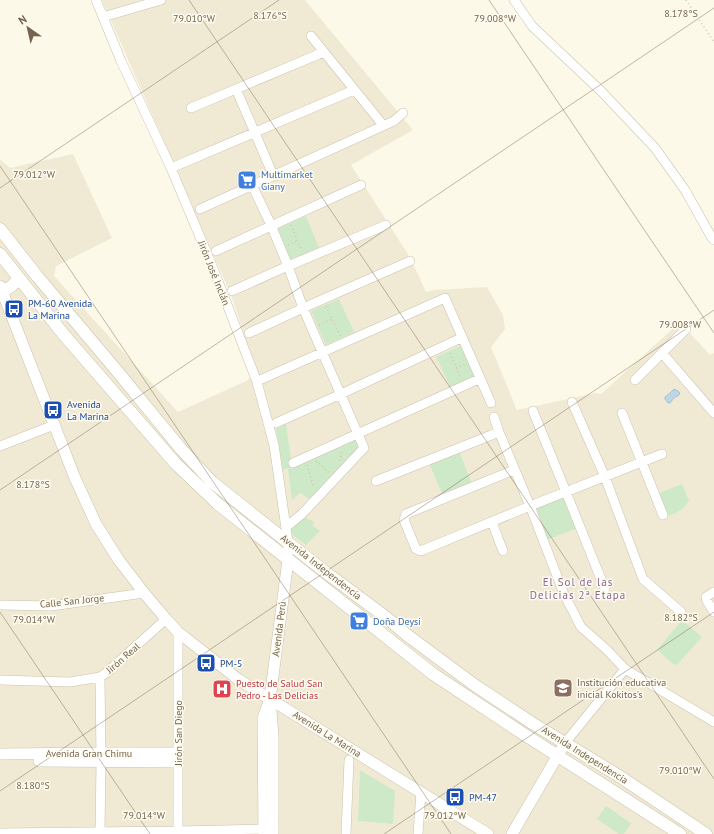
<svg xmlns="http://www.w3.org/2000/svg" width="714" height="834" viewBox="0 0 714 834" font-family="'PT Sans',sans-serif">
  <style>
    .residential { fill: #f0ead5 }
    .green { fill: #cee9c8 }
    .water { fill: #bed6e5; stroke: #a5c3d6 }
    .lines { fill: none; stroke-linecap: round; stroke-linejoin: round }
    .minor-casing { stroke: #ccc1ad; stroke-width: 10 }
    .tertiary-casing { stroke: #ccc1ad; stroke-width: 12 }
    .secondary-casing { stroke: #ccc0a8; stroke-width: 13 }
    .path { stroke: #d5c3a5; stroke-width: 1.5; stroke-dasharray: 1 3; stroke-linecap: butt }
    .minor { stroke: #fff; stroke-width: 9 }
    .tertiary { stroke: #fff; stroke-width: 11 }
    .secondary { stroke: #fff; stroke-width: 12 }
    .ticks { fill: none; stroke: #76654e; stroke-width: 1; stroke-opacity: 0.45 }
    .labels { text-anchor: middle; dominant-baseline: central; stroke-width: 3; stroke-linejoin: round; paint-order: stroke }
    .shop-label { font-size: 10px; fill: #366cbe; stroke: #fefcf0; text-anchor: start }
    .street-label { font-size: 10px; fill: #76654e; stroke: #fefcf0 }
    .transit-label { font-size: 10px; fill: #164399; stroke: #fefcf0; text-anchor: start }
    .education-label { font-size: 10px; fill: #785e54; stroke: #fefcf0; text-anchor: start }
    .health-label { font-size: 10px; fill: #be3a42; stroke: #fefcf0; text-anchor: start }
    .neighbourhood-label { font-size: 11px; letter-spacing: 1px; fill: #8c6691; stroke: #fefcf0 }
    .ticks-label { font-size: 10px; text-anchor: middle; fill: #76654e; stroke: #fefcf0; stroke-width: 3; stroke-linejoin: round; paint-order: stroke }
  </style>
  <rect width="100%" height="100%" fill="#fcf9e9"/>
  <!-- residential -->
  <path class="residential" d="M102,0h203l108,130 -62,35 60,94 15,33 8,-2 53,-3 16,28 2,14 -14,18 26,63 79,-17 5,1 79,-72 30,33 4,-2v481h-714v-675l10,9 63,-14 39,84 -56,28 -2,10 124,136 68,-31 11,-8 -26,-78z"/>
  <!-- green -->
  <path class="green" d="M306,216l14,34 -29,12 -14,-33z
    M339,299l15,33 -28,13 -15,-34z
    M462,345l15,33 -26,10 -15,-31z
    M286,424l6,43 -9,3 -7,-41z
    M356,439l3,8 -50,52 -9,-6 -8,7 -4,-31z
    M459,451l13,33 -29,12 -14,-33z
    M682,484l7,16c-6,11 -12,12 -22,17l-10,-23z
    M565,496l13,32 -32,12 -13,-32z
    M302,516l12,6 -1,4 7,5 -14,14 -15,-11 -2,-4z
    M682,620l20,17 -26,29 -19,-16z
    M360,770l35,21 -2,33 -35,-3z
    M606,806l25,17 -7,11h-5l-22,-15z"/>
  <!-- water -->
  <path class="water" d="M674,389l4,2 2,2 -1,2 -5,3 -4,5h-2l-3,-4v-2l5,-4z"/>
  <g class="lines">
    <defs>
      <path id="minor" d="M96,0l25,61 50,107 42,100 44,114 17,63 14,97v18
        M514,0l18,26 70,66 53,56 30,42 27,48 2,2
        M103,17l58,-17
        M311,36l72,89
        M236,89l37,86
        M191,108l133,-56
        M171,168l183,-78
        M252,185l19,40 17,41 15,42 61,140 -62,66 -16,13
        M200,209l194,-88 9,-8
        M216,251l145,-66
        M232,291l56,-25 98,-41
        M249,333l54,-25 107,-47
        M662,353l52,60
        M262,379l183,-81 46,105
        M635,380l51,-51
        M572,402l33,75 38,102 38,33
        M533,411l33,81 39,97
        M622,413l41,102
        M494,417l5,15 31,74 34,88 17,33 26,23 18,19 89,53
        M276,423l65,-29 120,-56
        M0,446l54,-21
        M293,463l186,-84
        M514,470l-108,44 -2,6 12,29 5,2 2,-1 107,-44 132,-52
        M376,481l123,-49
        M492,522l11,29
        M714,592l-8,5 1,4 7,11
        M0,605l51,1 93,-13
        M0,680l70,2 30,-5 6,-4 60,-54
        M565,743l60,-74
        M0,833l178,-2 86,-2
        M100,834l1,-73 -1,-84
        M178,834v-202
        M346,834l3,-74
        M418,834l3,-42"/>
      <path id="tertiary" d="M0,286l75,192 21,46 22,35 26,34 22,26 12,13 61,48 249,154
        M0,754l101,-1h77
        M39,761l139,1
        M264,834l-1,-116 6,-16
        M273,834v-98l-3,-37 18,-139
        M512,834l53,-91"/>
      <path id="secondary" d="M0,229l37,47 80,95 64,78 31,33 112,89 63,47 20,17 66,49 59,39 87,53 87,58
        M0,254l64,81 112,129 42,40 215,170 89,59 158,101
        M2,291c8,-3 12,-6 17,-13"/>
    </defs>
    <!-- minor casing -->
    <use href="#minor" class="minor-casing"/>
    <!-- tertiary casing -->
    <use href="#tertiary" class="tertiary-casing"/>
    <!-- secondary casing -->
    <use href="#secondary" class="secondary-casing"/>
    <!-- path -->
    <path class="path" d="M686,0l28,42
      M291,225l11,26
      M288,245l9,-4
      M326,306l14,30
      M319,325l13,-6
      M450,353l11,26
      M456,368l10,-4
      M316,461l14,12
      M340,461l2,-12
      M307,465l7,23"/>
    <!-- minor -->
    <use href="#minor" class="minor"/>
    <!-- tertiary -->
    <use href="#tertiary" class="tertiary"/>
    <!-- secondary -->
    <use href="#secondary" class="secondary"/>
  </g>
  <!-- ticks -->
  <path class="ticks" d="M189,0l525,779M489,0l225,333M0,166l451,668M0,188l279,-188M0,490l714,-482M0,612l150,222M0,791l714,-481M384,834l330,-222"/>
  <!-- icons -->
  <defs>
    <symbol id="supermarket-square" viewBox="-11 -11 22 22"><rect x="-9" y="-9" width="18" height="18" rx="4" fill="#3f7fe0" stroke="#fefcf0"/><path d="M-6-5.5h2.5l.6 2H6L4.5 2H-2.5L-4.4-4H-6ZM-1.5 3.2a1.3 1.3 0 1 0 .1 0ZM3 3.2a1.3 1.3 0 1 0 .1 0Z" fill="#fff"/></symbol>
    <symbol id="bus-square" viewBox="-11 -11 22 22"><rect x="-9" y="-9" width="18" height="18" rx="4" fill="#1a4fb4" stroke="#fefcf0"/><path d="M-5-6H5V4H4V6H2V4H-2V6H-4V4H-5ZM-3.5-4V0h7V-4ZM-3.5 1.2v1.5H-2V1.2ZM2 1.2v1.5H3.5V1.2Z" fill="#fff"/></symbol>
    <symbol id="school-square" viewBox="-11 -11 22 22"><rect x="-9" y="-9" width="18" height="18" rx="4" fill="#8d6e63" stroke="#fefcf0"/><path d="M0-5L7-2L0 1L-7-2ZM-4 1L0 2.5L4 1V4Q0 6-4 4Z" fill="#fff"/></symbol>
    <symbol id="hospital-square" viewBox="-11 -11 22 22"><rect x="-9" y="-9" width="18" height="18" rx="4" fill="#e0444e" stroke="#fefcf0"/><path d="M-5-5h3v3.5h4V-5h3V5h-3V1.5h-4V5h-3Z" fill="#fff"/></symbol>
  </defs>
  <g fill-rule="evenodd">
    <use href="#supermarket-square" x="236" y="169" width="22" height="22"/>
    <use href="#bus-square" x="3" y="298" width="22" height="22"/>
    <use href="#bus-square" x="42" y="399" width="22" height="22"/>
    <use href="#supermarket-square" x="348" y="610" width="22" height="22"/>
    <use href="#bus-square" x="195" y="652" width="22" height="22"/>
    <use href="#school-square" x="552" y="677" width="22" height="22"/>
    <use href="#hospital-square" x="211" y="678" width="22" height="22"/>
    <use href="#bus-square" x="444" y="786" width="22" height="22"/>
  </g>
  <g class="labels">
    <!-- shop labels -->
    <g class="shop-label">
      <text x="261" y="174">Multimarket<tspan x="261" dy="12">Giany</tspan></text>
      <text x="373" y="621">Doña Deysi</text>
    </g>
    <!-- street labels -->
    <g class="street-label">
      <text transform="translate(214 273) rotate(68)">Jirón José Inclán</text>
      <text transform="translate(321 567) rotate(38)">Avenida Independencia</text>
      <text transform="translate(72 601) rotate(-6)">Calle San Jorge</text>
      <text transform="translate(279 629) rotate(-83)">Avenida Perú</text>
      <text transform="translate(123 658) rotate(-41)">Jirón Real</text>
      <text transform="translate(178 733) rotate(-90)">Jirón San Diego</text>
      <text transform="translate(327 734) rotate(32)">Avenida La Marina</text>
      <text x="89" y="753">Avenida Gran Chimu</text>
      <text transform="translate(585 755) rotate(32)">Avenida Independencia</text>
    </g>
    <!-- transit labels -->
    <g class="transit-label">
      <text x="28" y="303">PM-60 Avenida<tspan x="28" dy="12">La Marina</tspan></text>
      <text x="67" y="404">Avenida<tspan x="67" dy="12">La Marina</tspan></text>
      <text x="220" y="663">PM-5</text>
      <text x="469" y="797">PM-47</text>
    </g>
    <!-- education labels -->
    <g class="education-label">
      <text x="577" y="682">Institución educativa<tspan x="577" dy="12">inicial Kokitos's</tspan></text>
    </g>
    <!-- health labels -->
    <g class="health-label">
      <text x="236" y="683">Puesto de Salud San<tspan x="236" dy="12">Pedro - Las Delicias</tspan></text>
    </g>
    <!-- neighbourhood labels -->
    <g class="neighbourhood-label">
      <text x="578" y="582">El Sol de las<tspan x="578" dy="13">Delicias 2ª Etapa</tspan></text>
    </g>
  </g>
  <g class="ticks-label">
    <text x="681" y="17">8.178°S</text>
    <text x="270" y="19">8.176°S</text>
    <text x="194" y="22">79.010°W</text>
    <text x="495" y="22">79.008°W</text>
    <text x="34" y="178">79.012°W</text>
    <text x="680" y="328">79.008°W</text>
    <text x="33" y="488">8.178°S</text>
    <text x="681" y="621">8.182°S</text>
    <text x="34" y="623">79.014°W</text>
    <text x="680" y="774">79.010°W</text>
    <text x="33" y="789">8.180°S</text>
    <text x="144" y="819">79.014°W</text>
    <text x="445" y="819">79.012°W</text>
  </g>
  <!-- north arrow -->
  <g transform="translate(28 28) rotate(326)" stroke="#fefcf0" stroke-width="3" paint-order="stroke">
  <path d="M0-3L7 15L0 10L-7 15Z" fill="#76654e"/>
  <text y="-6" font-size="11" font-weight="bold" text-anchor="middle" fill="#76654e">N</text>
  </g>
</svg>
